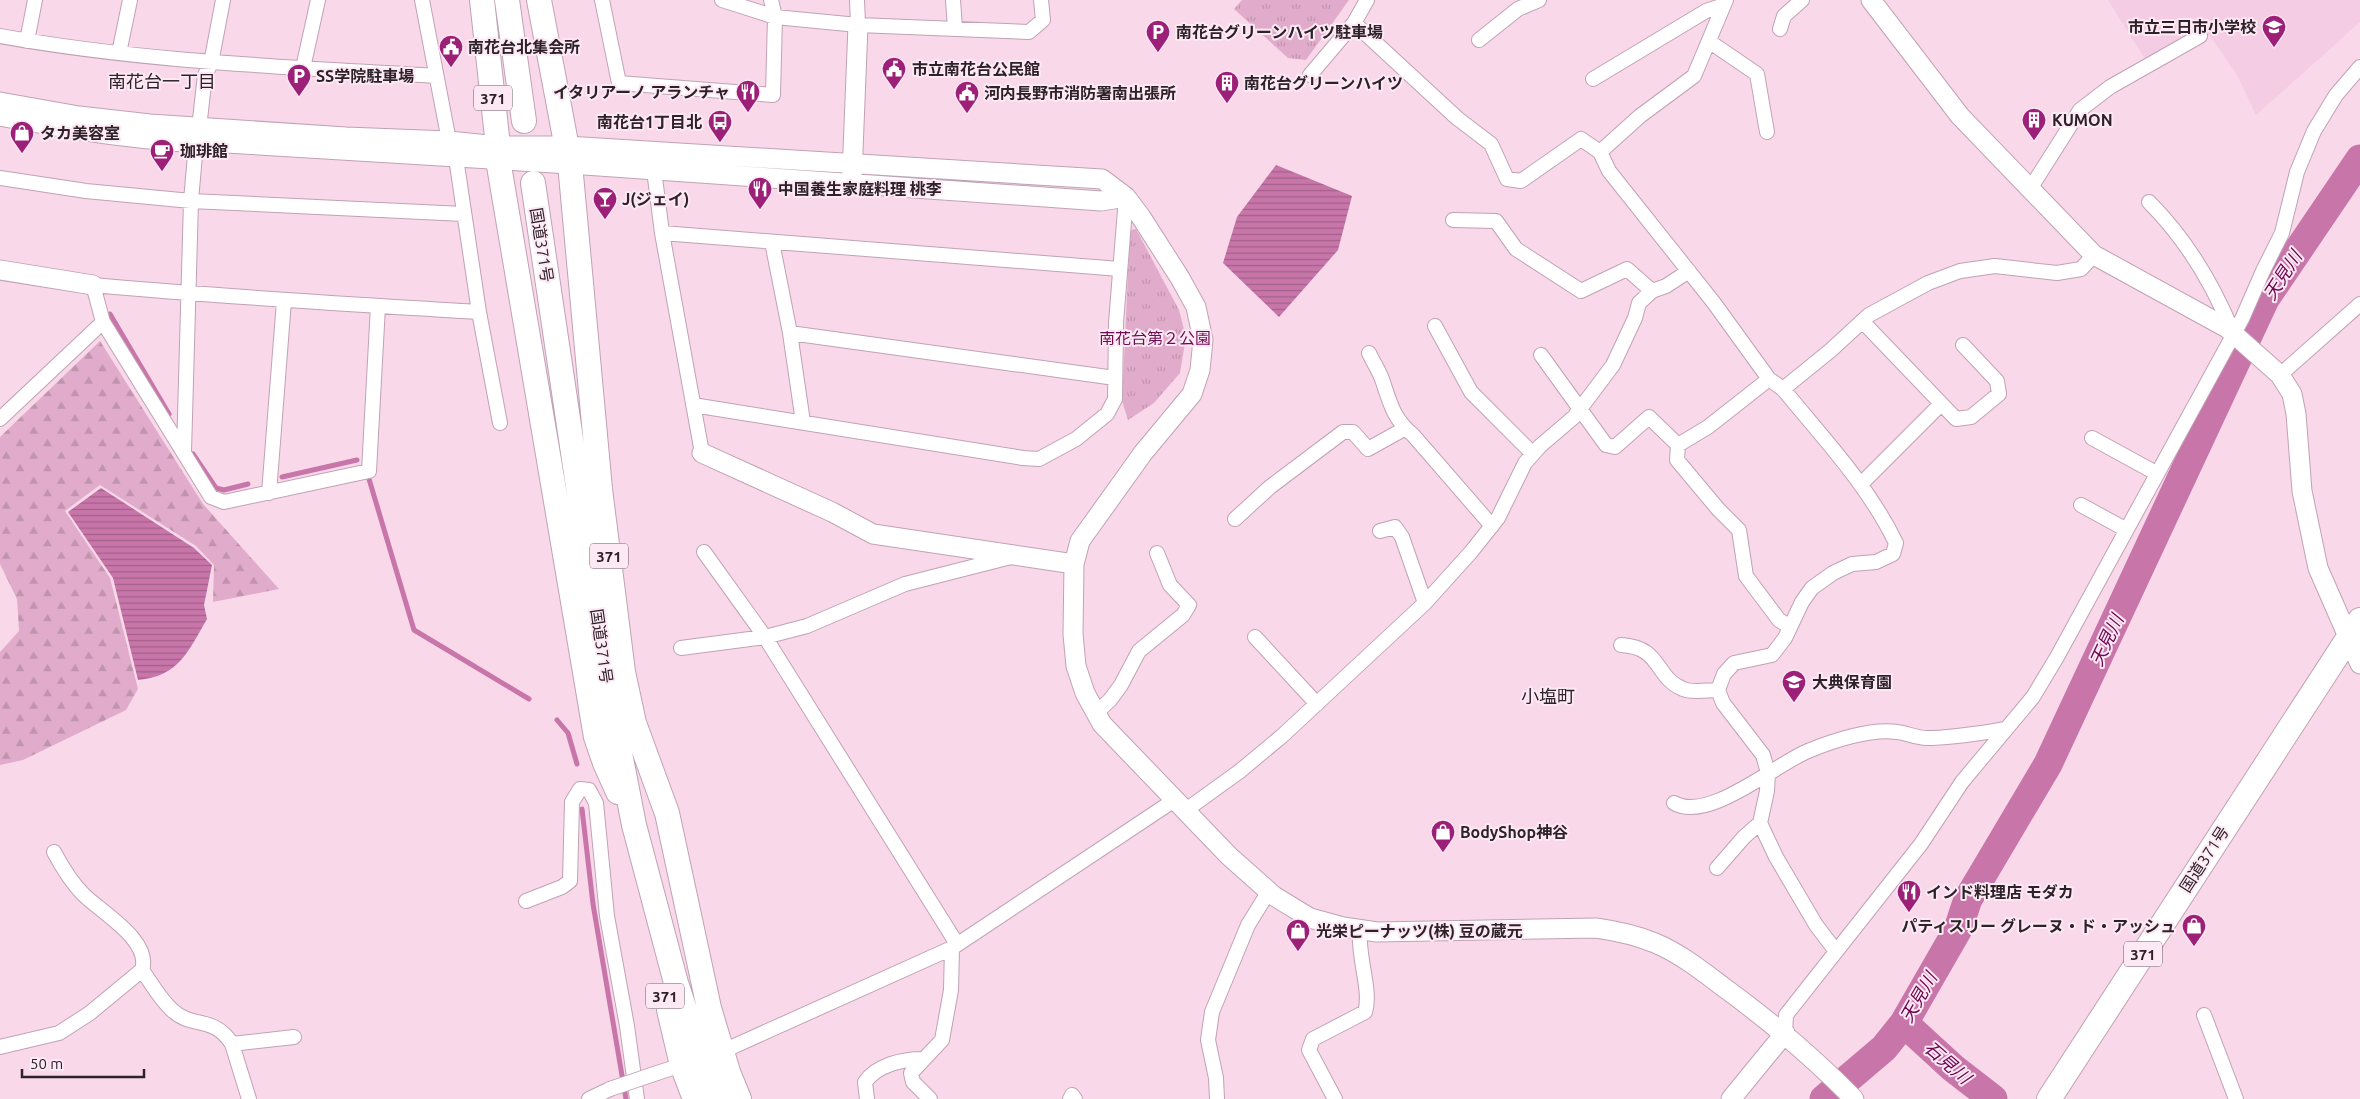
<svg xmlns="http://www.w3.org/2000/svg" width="2360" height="1099" viewBox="0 0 2360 1099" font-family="Ubuntu,'Noto Sans JP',sans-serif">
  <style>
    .built { fill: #f4cce3 }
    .forest { fill: url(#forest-firs) }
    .park { fill: url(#park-tufts) }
    .water { fill: url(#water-rules) }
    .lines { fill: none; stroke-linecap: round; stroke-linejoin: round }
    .stream { stroke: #c876a9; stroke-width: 5 }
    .river { stroke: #c876a9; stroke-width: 29 }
    .street-casing { stroke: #c1a2b4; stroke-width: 16 }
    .secondary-casing { stroke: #c1a2b4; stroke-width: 21 }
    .highway-casing { stroke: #c1a2b4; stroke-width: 26 }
    .street { stroke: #fff; stroke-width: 14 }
    .secondary { stroke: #fff; stroke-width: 19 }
    .highway { stroke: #fff; stroke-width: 24 }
    .street-bridge-casing { stroke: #c1a2b4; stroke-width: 16; stroke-linecap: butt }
    .street-bridge { stroke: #fff; stroke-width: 14 }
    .labels { text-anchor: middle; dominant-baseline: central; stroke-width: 4; stroke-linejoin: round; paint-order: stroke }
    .shield { fill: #fde9f4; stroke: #6c5e66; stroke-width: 1 }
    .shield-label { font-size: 15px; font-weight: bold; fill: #2e2229 }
    .poi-label { font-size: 16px; font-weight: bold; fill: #2e2229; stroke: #fde9f4; text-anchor: start }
    .street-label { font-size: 16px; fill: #2e2229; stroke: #fde9f4 }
    .park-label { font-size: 16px; fill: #700b55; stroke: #fde9f4 }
    .neighbourhood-label { font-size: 18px; fill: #2e2229; stroke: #fde9f4 }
    .water-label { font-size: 18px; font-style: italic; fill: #6e0652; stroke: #fde9f4 }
  </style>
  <defs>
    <pattern id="forest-firs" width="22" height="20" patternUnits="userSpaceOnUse" patternTransform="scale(1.25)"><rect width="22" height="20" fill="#e1accb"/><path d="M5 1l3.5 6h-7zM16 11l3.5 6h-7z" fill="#c194ae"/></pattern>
    <pattern id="park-tufts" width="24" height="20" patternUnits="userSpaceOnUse" patternTransform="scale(1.25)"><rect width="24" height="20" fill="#e1accb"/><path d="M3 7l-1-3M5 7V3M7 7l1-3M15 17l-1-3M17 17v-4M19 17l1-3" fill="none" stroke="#c194ae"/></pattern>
    <pattern id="water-rules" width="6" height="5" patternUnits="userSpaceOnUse" patternTransform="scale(1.25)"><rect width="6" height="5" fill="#c876a9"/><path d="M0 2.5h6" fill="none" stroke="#a3608a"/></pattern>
  </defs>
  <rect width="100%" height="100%" fill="#f9d8ea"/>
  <!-- built -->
  <path class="built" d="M2108,0h252v22l-104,93 -19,-40 -27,-39 -16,-5 -49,28z"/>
  <!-- forest -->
  <path class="forest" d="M100,341l103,163 76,85 -66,13 1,-37 -18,-19 -96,-61 -35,26 45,67 28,111 -12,21 -103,50 -23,5v-113l19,-21 -2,-32 -17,-35v-127z"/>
  <!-- park -->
  <path class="park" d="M1242,0h107l-43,60 -18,-2 -54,-49z
    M1136,229l43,81 7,27 -6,36 -26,30 -26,17 -6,-19 8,-171z"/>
  <!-- water -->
  <path class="water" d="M1276,165l76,31 -14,54 -59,67 -56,-54 14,-46z
    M101,488l93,60 18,17 -8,40 3,14c-19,32 -27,57 -69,61l-25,-102 -45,-66z"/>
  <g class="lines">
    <!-- stream -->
    <path class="stream" d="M110,314l59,100
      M193,454l23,34 8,2 24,-6
      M282,477l75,-17
      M369,479l45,151 115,69
      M557,720l11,13 9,31
      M582,809l11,95 33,195"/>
    <!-- river -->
    <path class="river" d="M1904,1023l49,45 40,31
      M1824,1099l60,-51 20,-25 54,-94 10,-30 80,-135 217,-465 95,-140"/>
    <defs>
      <path id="street" d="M422,0l27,141
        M602,0l17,83 154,12 2,-78 -4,-17
        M722,0l53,17 83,8 171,7 14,-12 -2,-20
        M857,0l1,25
        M953,0l2,28
        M1354,23l103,95 34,26 16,35 14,2 60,-42 19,13 9,19 105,132 55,76 14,10c40,49 85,96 113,154l-3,11 -17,8 -24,2 -19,9 -21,15 -10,14 -17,36 -13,17 -38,8 -10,11 -6,16 5,13 40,52 5,18 -1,18 -7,32 16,34 40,68 19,25
        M1780,29l4,-13 18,-16
        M0,36c144,26 290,31 435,40
        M1479,40l39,-31 21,-9
        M27,41l8,-41
        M1710,42l47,32 10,58
        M119,53l11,-53
        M303,68l15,-68
        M1310,75l44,-52 13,-23
        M1593,79l113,-68 18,-6
        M199,128l6,-53 6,-12 12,-63
        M1600,152l40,-36 54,-40 32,-76
        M456,158l23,154 21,111
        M654,170l8,63 40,220
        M0,178l86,13 105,10 273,13
        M2030,189l50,-79 30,-23 90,-51
        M2149,202c37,37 64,82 84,131
        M1453,220l43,1 20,28 65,42 46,-22 25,22
        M662,233l458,36
        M772,242l18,91 13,89
        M378,306l-9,165 -145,31 -13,-5 -108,-175 -10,-37c129,12 257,19 386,27
        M1862,321l94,98 15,-2 28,-23 -2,-13 -34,-36
        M1435,326l36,66 62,62
        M790,333l325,45
        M1369,353c4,9 11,19 14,29 7,21 11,38 30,53l79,91
        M1541,355l65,90 9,2 34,-30 29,28 -1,15 41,49 21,21 7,46 33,44 11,7
        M2280,375l80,-71
        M1783,389l48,-39 38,-35 59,-32 32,-12 35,-5 62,7 24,-4 13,-14
        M693,405l330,53 16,1 37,-20 31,-25 8,-15 1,-76 10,-126
        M0,419l103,-97
        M2092,438l64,35
        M1678,445l30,-18 61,-48
        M184,452l7,-251 5,-58
        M1861,484l80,-80
        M269,493l15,-192
        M2081,505l44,24
        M1235,519l35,-32 73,-55h10l15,17 36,-20
        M1380,531l15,-4 7,10 23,66
        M704,552l61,85 192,307
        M1255,637l62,67
        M1621,645c41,2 33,32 62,44 9,4 25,1 35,1
        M681,648l84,-11 42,-11 98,-42 106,-27
        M1096,713l14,-13 11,-15 18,-34 44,-36 6,-10 -19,-20 -13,-32
        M1674,803c34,20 102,-39 134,-52 24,-10 63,-23 89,-19 10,1 19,6 30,6 26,0 53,-5 79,-9
        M1186,810l54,-39 42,-35 143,-133 46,-51 27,-34 27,-55 15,-17 34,-29 39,-52 22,-47 4,-15 13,-12 14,-5 23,-15
        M1717,868l27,-31 16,-14
        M526,901l36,-14 8,-6 2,-79 8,-13 9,1 7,13 11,113 20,110 10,73
        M142,970c9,13 18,29 30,40 20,19 42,5 60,34l17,55
        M2204,1015l32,84
        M1785,1033l1,-18 135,-171 41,-62 71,-85 24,-40 185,-338 21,-48 19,-38 15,-61 17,-41 22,-36 24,-28
        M232,1044l62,-7
        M0,1047l59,-14 31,-20 52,-43c10,-30 -43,-59 -59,-76 -13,-13 -21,-27 -29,-42
        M721,1052l231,-104 224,-149
        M657,1073l25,-8
        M589,1099l21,-10
        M867,1099l-2,-17c12,-17 37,-23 58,-23
        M930,1099l-17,-17 -2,-9 31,-33 9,-50 1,-42
        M1070,1099l2,-4 3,4
        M1217,1099l-1,-21 -8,-38 4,-28 36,-87 21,-34
        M1335,1099l-26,-49 4,-11 52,-27c7,-21 -8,-56 -5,-83"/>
      <path id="secondary" d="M1871,0l89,116 134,139 133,73 53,47 12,19 4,20 6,77 16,77 42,96
        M0,102l79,14 71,8 196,13 103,4 49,5h69l535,33 24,18 15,20 39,61 16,29 7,33 -3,30 -8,24 -49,59 -63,88 -6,23 -1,70 3,32 9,27 17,31 127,132 45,40 36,22 33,9 34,5 219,-4c21,3 40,7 59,15 24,10 46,27 67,43 48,35 91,71 132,113
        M0,116c75,14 150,27 226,27l344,21 531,37 25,-4
        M852,176l6,-151
        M0,270l93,15
        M702,453l130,59 41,22 201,30
        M1731,1099l54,-66"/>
      <path id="highway" d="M482,0l16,146v14l98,577 9,26 13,29
        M507,0l17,121
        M539,0l31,164 30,325 23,183 11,51 33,90 42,195 19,64 11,27
        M533,183l77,519 24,123 42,158 39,116
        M669,1010l13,55 13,34
        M2049,1099l311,-479"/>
    </defs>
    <!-- street casing -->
    <use href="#street" class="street-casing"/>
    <!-- secondary casing -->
    <use href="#secondary" class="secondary-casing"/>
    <!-- highway casing -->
    <use href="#highway" class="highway-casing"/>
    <!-- street -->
    <use href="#street" class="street"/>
    <!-- secondary -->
    <use href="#secondary" class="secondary"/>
    <!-- highway -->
    <use href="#highway" class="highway"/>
    <defs>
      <path id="street-bridge" d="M610,1089l47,-16"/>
    </defs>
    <!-- street-bridge casing -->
    <use href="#street-bridge" class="street-bridge-casing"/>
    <!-- street-bridge -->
    <use href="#street-bridge" class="street-bridge"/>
  </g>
  <!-- icons -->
  <defs>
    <symbol id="school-pin" viewBox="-11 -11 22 30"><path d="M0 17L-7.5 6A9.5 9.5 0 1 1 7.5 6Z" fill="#9c2077" stroke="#fde9f4"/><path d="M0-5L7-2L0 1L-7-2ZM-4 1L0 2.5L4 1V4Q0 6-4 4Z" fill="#fff"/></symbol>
    <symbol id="parking-pin" viewBox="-11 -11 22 30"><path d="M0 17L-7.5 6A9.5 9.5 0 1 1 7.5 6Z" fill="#9c2077" stroke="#fde9f4"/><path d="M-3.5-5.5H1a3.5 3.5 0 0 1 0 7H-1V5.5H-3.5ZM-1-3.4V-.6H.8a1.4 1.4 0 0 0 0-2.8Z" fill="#fff"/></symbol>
    <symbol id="civic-pin" viewBox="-11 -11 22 30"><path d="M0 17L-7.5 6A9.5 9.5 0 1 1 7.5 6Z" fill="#9c2077" stroke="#fde9f4"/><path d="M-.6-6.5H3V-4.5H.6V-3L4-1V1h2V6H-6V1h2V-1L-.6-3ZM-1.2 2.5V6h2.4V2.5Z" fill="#fff"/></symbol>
    <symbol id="building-pin" viewBox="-11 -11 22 30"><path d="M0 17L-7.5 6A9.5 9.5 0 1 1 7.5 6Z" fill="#9c2077" stroke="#fde9f4"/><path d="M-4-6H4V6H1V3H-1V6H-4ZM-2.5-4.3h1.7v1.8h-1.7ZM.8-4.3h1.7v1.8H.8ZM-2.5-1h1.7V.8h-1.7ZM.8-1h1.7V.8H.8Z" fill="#fff"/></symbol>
    <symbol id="restaurant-pin" viewBox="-11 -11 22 30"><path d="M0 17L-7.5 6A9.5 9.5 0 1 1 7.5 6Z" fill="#9c2077" stroke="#fde9f4"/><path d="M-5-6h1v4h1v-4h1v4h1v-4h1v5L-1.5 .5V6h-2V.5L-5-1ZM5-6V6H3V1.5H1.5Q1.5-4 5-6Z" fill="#fff"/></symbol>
    <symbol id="bus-pin" viewBox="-11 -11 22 30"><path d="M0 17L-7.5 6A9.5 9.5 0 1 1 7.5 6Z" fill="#9c2077" stroke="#fde9f4"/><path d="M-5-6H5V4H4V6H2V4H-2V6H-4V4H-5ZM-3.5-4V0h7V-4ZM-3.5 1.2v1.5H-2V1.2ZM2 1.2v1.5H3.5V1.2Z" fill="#fff"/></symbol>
    <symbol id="shop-pin" viewBox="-11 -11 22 30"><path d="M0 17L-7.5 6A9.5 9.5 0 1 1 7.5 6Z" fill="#9c2077" stroke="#fde9f4"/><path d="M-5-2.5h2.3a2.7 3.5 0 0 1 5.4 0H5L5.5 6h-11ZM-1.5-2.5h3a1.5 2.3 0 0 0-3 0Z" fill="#fff"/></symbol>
    <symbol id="cafe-pin" viewBox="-11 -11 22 30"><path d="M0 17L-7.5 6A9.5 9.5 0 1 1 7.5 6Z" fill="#9c2077" stroke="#fde9f4"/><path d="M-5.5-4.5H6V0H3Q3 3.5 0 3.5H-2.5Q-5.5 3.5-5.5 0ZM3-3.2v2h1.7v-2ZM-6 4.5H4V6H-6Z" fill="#fff"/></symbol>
    <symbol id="bar-pin" viewBox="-11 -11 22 30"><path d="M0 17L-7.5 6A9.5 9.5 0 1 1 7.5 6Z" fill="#9c2077" stroke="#fde9f4"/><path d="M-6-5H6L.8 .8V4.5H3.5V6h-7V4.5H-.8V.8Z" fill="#fff"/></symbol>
  </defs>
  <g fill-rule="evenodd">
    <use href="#school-pin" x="2260" y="13" width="28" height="38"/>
    <use href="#parking-pin" x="1144" y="18" width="28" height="38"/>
    <use href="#civic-pin" x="437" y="33" width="28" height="38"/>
    <use href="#civic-pin" x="880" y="55" width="28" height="38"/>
    <use href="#parking-pin" x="285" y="62" width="28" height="38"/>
    <use href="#building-pin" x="1213" y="69" width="28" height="38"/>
    <use href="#restaurant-pin" x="734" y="78" width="28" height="38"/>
    <use href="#civic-pin" x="953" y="79" width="28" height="38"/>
    <use href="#building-pin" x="2020" y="106" width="28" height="38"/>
    <use href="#bus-pin" x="706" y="108" width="28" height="38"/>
    <use href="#shop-pin" x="8" y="119" width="28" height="38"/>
    <use href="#cafe-pin" x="148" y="137" width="28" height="38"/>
    <use href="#restaurant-pin" x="746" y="175" width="28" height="38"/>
    <use href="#bar-pin" x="591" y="185" width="28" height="38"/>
    <use href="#school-pin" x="1780" y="668" width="28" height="38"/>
    <use href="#shop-pin" x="1429" y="818" width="28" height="38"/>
    <use href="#restaurant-pin" x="1895" y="878" width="28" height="38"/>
    <use href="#shop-pin" x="2180" y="912" width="28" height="38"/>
    <use href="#shop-pin" x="1284" y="917" width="28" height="38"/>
  </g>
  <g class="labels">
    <!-- shield labels -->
    <g class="shield">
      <rect x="474" y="85.5" width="38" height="25" rx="4"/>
      <rect x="590" y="543.5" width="38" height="25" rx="4"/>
      <rect x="2124" y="941.5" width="38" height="25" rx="4"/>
      <rect x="646" y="983.5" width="38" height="25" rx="4"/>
    </g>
    <g class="shield-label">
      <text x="493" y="98">371</text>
      <text x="609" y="556">371</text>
      <text x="2143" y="954">371</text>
      <text x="665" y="996">371</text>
    </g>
    <!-- poi labels -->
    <g class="poi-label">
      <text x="2256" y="27" text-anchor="end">市立三日市小学校</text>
      <text x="1176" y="32">南花台グリーンハイツ駐車場</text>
      <text x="468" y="47">南花台北集会所</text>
      <text x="912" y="69">市立南花台公民館</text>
      <text x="316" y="76">SS学院駐車場</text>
      <text x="1244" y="83">南花台グリーンハイツ</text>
      <text x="730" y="92" text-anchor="end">イタリアーノ アランチャ</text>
      <text x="984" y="93">河内長野市消防署南出張所</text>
      <text x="2052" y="120">KUMON</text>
      <text x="702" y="122" text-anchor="end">南花台1丁目北</text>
      <text x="40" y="133">タカ美容室</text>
      <text x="180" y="151">珈琲館</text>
      <text x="778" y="189">中国養生家庭料理 桃李</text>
      <text x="622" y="199">J(ジェイ)</text>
      <text x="1812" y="682">大典保育園</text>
      <text x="1460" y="832">BodyShop神谷</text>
      <text x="1926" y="892">インド料理店 モダカ</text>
      <text x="2176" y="926" text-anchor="end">パティスリー グレーヌ・ド・アッシュ</text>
      <text x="1316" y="931">光栄ピーナッツ(株) 豆の蔵元</text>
    </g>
    <!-- street labels -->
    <g class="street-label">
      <text transform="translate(542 245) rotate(81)">国道371号</text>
      <text transform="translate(602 646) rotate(82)">国道371号</text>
      <text transform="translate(2204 859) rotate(-57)">国道371号</text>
    </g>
    <!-- park labels -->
    <g class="park-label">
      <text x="1155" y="338">南花台第２公園</text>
    </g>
    <!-- neighbourhood labels -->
    <g class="neighbourhood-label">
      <text x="162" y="81">南花台一丁目</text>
      <text x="1548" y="696">小塩町</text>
    </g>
    <!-- water labels -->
    <g class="water-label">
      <text transform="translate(2282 275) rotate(-57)">天見川</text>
      <text transform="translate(2106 640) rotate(-65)">天見川</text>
      <text transform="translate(1918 997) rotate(-60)">天見川</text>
      <text transform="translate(1948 1062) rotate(41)">石見川</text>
    </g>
  </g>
  <!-- scale -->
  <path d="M22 1069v8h122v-8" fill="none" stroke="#2e2229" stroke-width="2.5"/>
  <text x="30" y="1069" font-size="15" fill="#2e2229" stroke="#fde9f4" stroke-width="4" paint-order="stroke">50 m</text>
</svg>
